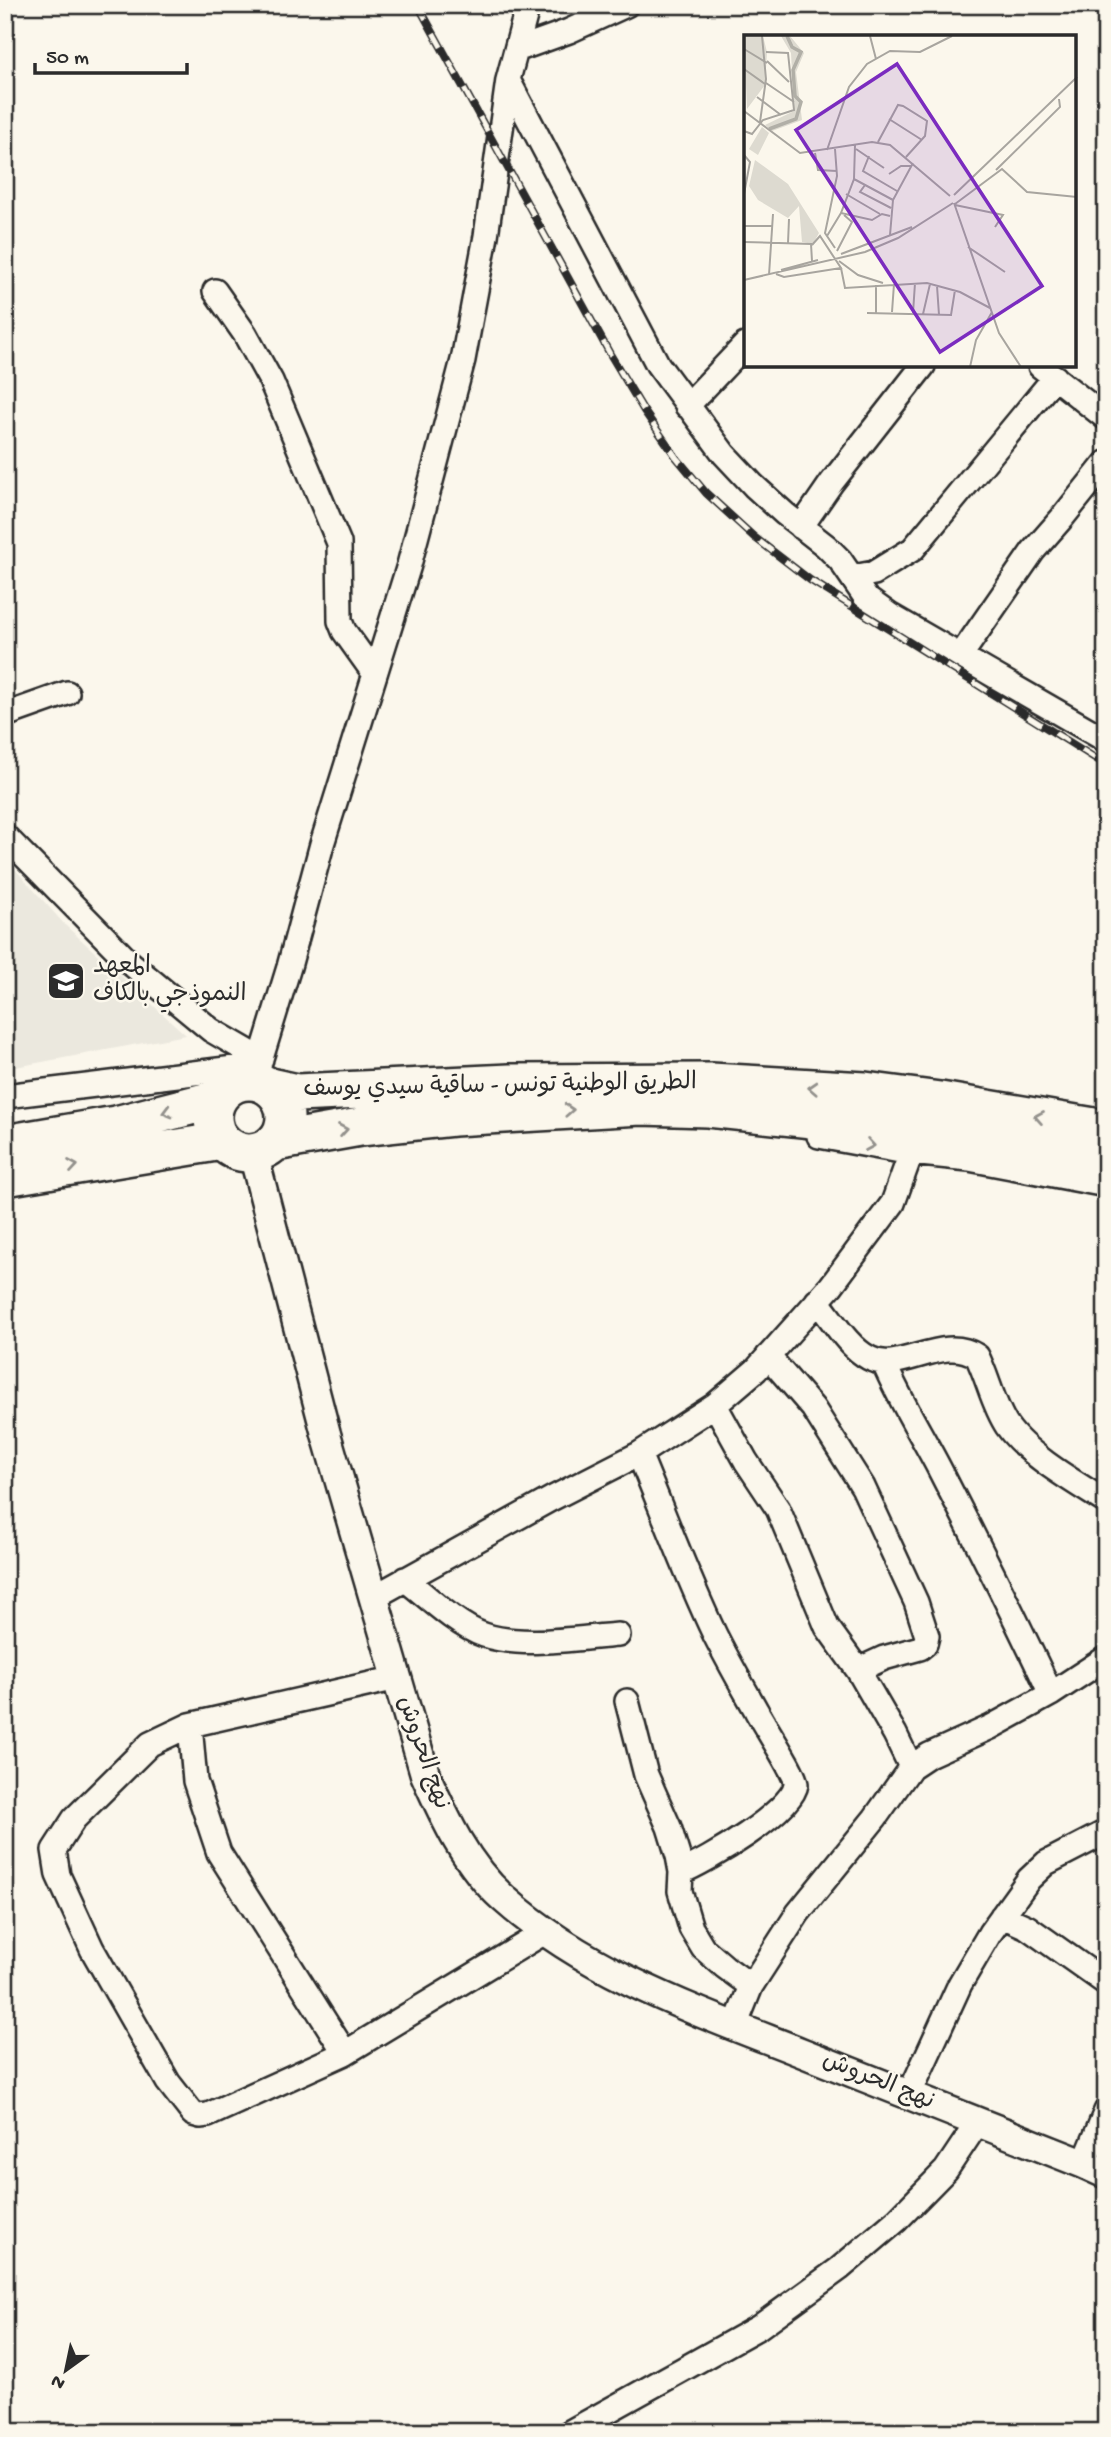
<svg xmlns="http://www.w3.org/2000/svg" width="1111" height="2437" viewBox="0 0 1111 2437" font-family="'Gochi Hand','Playpen Sans Arabic',sans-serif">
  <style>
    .built { fill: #ebe8de }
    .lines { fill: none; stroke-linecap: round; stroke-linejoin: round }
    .minor-casing { stroke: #2b2b2b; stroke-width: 28 }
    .tertiary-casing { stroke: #2b2b2b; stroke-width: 33 }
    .primary-casing { stroke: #2b2b2b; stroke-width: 42 }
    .minor { stroke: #fbf7ec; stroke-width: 23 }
    .tertiary { stroke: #fbf7ec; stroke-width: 28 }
    .primary { stroke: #fbf7ec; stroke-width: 37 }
    .rail-casing { stroke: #2b2b2b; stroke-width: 8 }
    .rail { stroke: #fbf7ec; stroke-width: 5; stroke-dasharray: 16; stroke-linecap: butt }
    .oneway { stroke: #93918c }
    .labels { text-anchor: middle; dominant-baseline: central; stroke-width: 5; stroke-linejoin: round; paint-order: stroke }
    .poi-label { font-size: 24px; fill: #2b2b2b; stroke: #fbf7ec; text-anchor: start }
    .street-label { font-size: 24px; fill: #2b2b2b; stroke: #fbf7ec }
    .inset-river { fill: none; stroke: #b1afa7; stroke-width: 3.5 }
    .inset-road { fill: none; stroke: #a8a59f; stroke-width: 2 }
    .view { fill: #7b2cbf; fill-opacity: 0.15; stroke: #7b2cbf; stroke-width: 3.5 }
    .inset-edge { fill: none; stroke: #2b2b2b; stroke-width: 3.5 }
  </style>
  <rect width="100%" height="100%" fill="#fbf7ec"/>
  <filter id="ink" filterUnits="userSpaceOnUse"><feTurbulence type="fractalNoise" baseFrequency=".0143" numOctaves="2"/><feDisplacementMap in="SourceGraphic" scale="14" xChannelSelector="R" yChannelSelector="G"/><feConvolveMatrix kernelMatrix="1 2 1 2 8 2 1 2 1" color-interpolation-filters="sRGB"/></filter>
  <g filter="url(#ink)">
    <!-- built -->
    <path class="built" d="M5,858l61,68 120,109 -181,34z"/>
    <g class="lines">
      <defs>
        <path id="minor" d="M516,50l53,-19 57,-26
          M508,80l150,285 66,89 30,32 31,28 41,32 14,14 26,38 25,18 215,124
          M215,291l30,43 26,47 68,162 1,78 4,10 30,42
          M1040,366l66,52
          M687,406l58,-61
          M801,527l31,-45 91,-116
          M853,577l21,-4 39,-24 142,-172
          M961,655l72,-104 29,-33 44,-55
          M5,715l62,-22
          M5,836l124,126 82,68 50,29
          M259,1081v-16l30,-98 33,-123 87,-279 54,-205 23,-124 22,-156 20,-75
          M5,1096l254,-31
          M819,1136l92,17 58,6 137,26
          M817,1301c15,18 31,46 52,57 30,17 73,-25 108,-2 11,22 16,49 30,70 20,29 69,57 99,76
          M768,1356l45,52 50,79 53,115 11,34 -2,8 -5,4 -36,10 -26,12
          M884,1363c16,38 38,72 57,109 38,74 75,147 110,222
          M715,1405l31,56 32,48 49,118 31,43 37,64 16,33
          M639,1454c25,60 48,123 76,181 13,26 27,50 41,75 6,12 41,66 40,74 -3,27 -90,78 -115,88
          M405,1579c21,17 54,48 79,56 38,13 94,3 134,0
          M374,1597l177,-98 88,-45 76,-49 41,-35 75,-84 62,-83 18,-50
          M397,1678l-207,47 -40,19 -76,75 -20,31 4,25 34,74 76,133 25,32 7,2 8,-1 137,-62 200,-121
          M627,1701l19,74 23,52 9,29 3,16 -1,19 11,37 12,20 22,19 26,19
          M190,1725l5,56 24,72 126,200
          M1002,1916l25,11 79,56
          M735,2026l16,-40 47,-73 77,-95 36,-51 18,-12 62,-28 60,-33 55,-36
          M909,2095l51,-111 30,-51 39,-54 17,-16 60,-31
          M1084,2164l22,-53
          M570,2432l189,-105 80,-58 58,-49 49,-50 32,-48"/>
        <path id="tertiary" d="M253,1153l73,281 99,340c20,45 41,91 78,124 85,76 196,114 300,155 93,37 187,74 281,111l22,10"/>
        <path id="primary" d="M213 1117a36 36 0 1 1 72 0a36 36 0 1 1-72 0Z
          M270,1087l27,6 213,-10 201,-1 154,9 75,10 166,28
          M275,1142l85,-15 93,-10 188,-11 67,2 197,21 104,14 97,17
          M5,1144l111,-19 101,-26
          M5,1177l217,-36"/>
      </defs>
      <!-- minor casing -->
      <use href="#minor" class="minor-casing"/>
      <!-- tertiary casing -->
      <use href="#tertiary" class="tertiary-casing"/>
      <!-- primary casing -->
      <use href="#primary" class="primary-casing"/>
      <!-- minor -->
      <use href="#minor" class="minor"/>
      <!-- tertiary -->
      <use href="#tertiary" class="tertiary"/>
      <!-- primary -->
      <use href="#primary" class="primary"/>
      <defs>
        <path id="rail" d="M418,5l192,349 34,57 32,46 30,36 48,44 56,43 296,185"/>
      </defs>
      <!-- rail casing -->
      <use href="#rail" class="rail-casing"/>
      <!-- rail -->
      <use href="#rail" class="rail"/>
    </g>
    <!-- one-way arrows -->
    <defs><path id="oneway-chevron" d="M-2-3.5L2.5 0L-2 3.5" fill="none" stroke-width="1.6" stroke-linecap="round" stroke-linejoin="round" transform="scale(1.75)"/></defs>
    <g class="oneway">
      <use href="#oneway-chevron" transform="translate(813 1088) rotate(-177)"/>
      <use href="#oneway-chevron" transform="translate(569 1110) rotate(-3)"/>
      <use href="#oneway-chevron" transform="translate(167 1112) rotate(165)"/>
      <use href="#oneway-chevron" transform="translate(1039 1117) rotate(-170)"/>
      <use href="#oneway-chevron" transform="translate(343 1130) rotate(-10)"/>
      <use href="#oneway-chevron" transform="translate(870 1145) rotate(10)"/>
      <use href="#oneway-chevron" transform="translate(73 1166) rotate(-9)"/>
    </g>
  </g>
  <!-- icons -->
  <defs>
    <symbol id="school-square" viewBox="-11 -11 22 22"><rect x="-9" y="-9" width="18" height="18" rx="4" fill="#2b2b2b" stroke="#fbf7ec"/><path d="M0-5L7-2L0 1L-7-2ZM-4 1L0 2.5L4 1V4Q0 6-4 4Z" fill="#fff"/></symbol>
  </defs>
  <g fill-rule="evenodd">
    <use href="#school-square" x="44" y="959" width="44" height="44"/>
  </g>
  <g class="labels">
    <!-- poi labels -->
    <g class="poi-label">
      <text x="93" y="967">المعهد<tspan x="93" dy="28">النموذجي بالكاف</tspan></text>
    </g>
    <!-- street labels -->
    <g class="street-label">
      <text transform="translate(500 1087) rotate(-1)">الطريق الوطنية تونس - ساقية سيدي يوسف</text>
      <text transform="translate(422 1753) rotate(71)">نهج الحروش</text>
      <text transform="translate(878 2082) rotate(22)">نهج الحروش</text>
    </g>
  </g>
  <!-- overview -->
  <g transform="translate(744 35)">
    <rect width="332" height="332" fill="#fbf7ec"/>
    <path d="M0,1h19l4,16 -2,33 -18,24zM37,1h9l14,17 -8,19 6,48 -30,11 -7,-6 29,-14 -3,-58zM18,92l7,6 -11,22 -9,-6zM11,125l33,24 31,49 -6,11 -11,-2 -3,-36 -11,12 -30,-18 -9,-14z" fill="#dddad0"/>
    <path class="inset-river" d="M25,94l27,-10 5,-17 -6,-6 -2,-26 8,-18 -9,-5 -5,-11"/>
    <path class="inset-road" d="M126,1l6,23M0,14l23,14M23,26l22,21M0,34l21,15M22,48l28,19M13,62l24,18M0,76l56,42 72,-11 18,3 60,51M145,84l33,21M16,87l6,-43 -4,-43M0,96l8,3 11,-14 31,-10 -6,-57 -22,-1M134,107l20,-37 5,1 24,15 -2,15 -19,21M111,110l-1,34 -13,34 31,7 10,-6 8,2M91,114l2,27 -12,57 10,15M112,114l28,19M83,115l22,-63 18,-23 23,-13 30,1 32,-16M71,118l3,17 19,1M0,120l6,7 -6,32M125,121l-6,15 34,20M252,135l64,-63 -1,-8M145,139l12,-8h10M110,144l39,21M121,150l-5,7 31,16M102,159l34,20M210,160l123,-118M210,168l45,130 22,34M211,169l47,-35 25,23 50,5M211,170l48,10 -8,12M0,191h28M146,200l3,-35 20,-37M83,201l14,-23M0,207l67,2 1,17M44,208l1,-24M224,212l37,25M93,216l15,-29 -8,-7M97,219l71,-27M95,226l19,14 25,8M97,233l4,20 82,-5 33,9 30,16M37,235l37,-10M32,239l8,3 57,-9 -21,-32 -8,9M25,240l4,-61M0,245l121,-28 33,-14 55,-35M132,250v28M193,251l2,29M148,277l2,-28M123,278l84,2 4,-25M169,278l2,-30M179,279l7,-30M226,332l6,-27 16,-28"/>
    <path class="view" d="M153,29l145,222 -102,66 -144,-222z"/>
    <rect width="332" height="332" class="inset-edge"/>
  </g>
  <!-- margin -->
  <rect width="1111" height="2437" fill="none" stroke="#fbf7ec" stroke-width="28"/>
  <rect x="14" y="14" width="1083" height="2409" fill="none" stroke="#2b2b2b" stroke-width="2.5" filter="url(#ink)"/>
  <!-- north arrow -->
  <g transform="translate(66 2370) rotate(213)" stroke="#fbf7ec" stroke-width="5" paint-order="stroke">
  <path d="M0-5L12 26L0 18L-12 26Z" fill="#2b2b2b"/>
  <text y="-10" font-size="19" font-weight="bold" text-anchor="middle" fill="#2b2b2b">N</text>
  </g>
  <!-- scale -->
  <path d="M35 63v10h152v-10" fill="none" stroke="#2b2b2b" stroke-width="3.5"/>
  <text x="46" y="63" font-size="21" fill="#2b2b2b" stroke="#fbf7ec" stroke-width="5" paint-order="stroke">50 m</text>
</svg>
